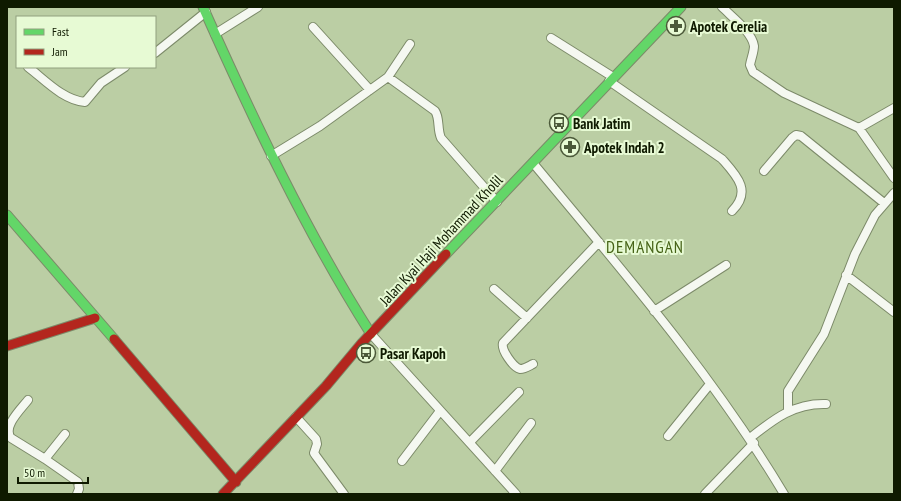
<svg xmlns="http://www.w3.org/2000/svg" width="901" height="501" viewBox="0 0 901 501" font-family="'PT Sans Narrow',sans-serif">
  <style>
    .lines { fill: none; stroke-linecap: round; stroke-linejoin: round }
    .street-casing { stroke: #7c8a69; stroke-width: 10 }
    .fast-casing { stroke: #7c8a69; stroke-width: 11 }
    .jam-casing { stroke: #7c8a69; stroke-width: 11 }
    .street { stroke: #f5f8f1; stroke-width: 8 }
    .fast { stroke: #63d668; stroke-width: 9 }
    .jam { stroke: #b3261e; stroke-width: 9 }
    .labels { text-anchor: middle; dominant-baseline: central; stroke-width: 4; stroke-linejoin: round; paint-order: stroke }
    .poi-label { font-size: 15px; font-weight: bold; fill: #0f1a00; stroke: #e7fad4; text-anchor: start }
    .street-label { font-size: 15px; fill: #0f1a00; stroke: #e7fad4 }
    .quarter-label { font-size: 17px; letter-spacing: 1px; fill: #456216; stroke: #e7fad4 }
  </style>
  <rect width="100%" height="100%" fill="#bbcea4"/>
  <g class="lines">
    <defs>
      <path id="street" d="M722,7c10,10 30,25 32,39 0,6 -3,13 -4,19l3,7 31,21 75,35 35,50
        M313,27l57,63
        M215,34l43,-27
        M551,38l62,39
        M155,53l51,-41
        M28,67c17,13 35,33 57,35l16,-19 24,-16
        M388,77l22,-33
        M609,81l113,78c15,17 30,32 10,52
        M859,128l35,-20
        M271,156l49,-30 68,-49 47,34c5,7 2,18 6,27l56,64
        M533,163c88,106 180,212 251,331
        M764,171l28,-33 4,-3 5,1 83,67
        M846,275l48,37
        M494,289l33,29
        M654,311l72,-46
        M371,334l145,160
        M533,364c-4,2 -8,5 -13,5 -7,-2 -19,-19 -17,-26l96,-101
        M28,400c-7,9 -26,27 -17,38l34,21
        M788,411v-20l36,-57 31,-80 20,-39 19,-22
        M296,417l20,22 1,5 -3,9 2,3 28,38
        M65,434l-20,25 33,23 1,7 -2,5
        M668,436l42,-52
        M750,438c24,-19 44,-35 76,-34
        M470,442l49,-50
        M402,461l38,-50
        M495,471l36,-48
        M705,494l49,-51"/>
      <path id="fast" d="M203,7c50,112 102,223 168,327
        M7,215l107,124
        M446,254l235,-247"/>
      <path id="jam" d="M114,339l122,143
        M7,346l88,-28
        M223,494l103,-108 36,-43 84,-89"/>
    </defs>
    <!-- street casing -->
    <use href="#street" class="street-casing"/>
    <!-- fast casing -->
    <use href="#fast" class="fast-casing"/>
    <!-- jam casing -->
    <use href="#jam" class="jam-casing"/>
    <!-- street -->
    <use href="#street" class="street"/>
    <!-- fast -->
    <use href="#fast" class="fast"/>
    <!-- jam -->
    <use href="#jam" class="jam"/>
  </g>
  <!-- icons -->
  <defs>
    <symbol id="pharmacy-ring" viewBox="-11 -11 22 22"><circle r="9.5" fill="#e7fad4" stroke="#4b5939" stroke-width="1.5"/><path d="M-2-6h4v4h4v4h-4v4h-4v-4h-4v-4h4Z" fill="#4b5939"/></symbol>
    <symbol id="bus-ring" viewBox="-11 -11 22 22"><circle r="9.5" fill="#e7fad4" stroke="#4b5939" stroke-width="1.5"/><path d="M-5-6H5V4H4V6H2V4H-2V6H-4V4H-5ZM-3.5-4V0h7V-4ZM-3.5 1.2v1.5H-2V1.2ZM2 1.2v1.5H3.5V1.2Z" fill="#4b5939"/></symbol>
  </defs>
  <g fill-rule="evenodd">
    <use href="#pharmacy-ring" x="665" y="15" width="22" height="22"/>
    <use href="#bus-ring" x="548" y="112" width="22" height="22"/>
    <use href="#pharmacy-ring" x="559" y="136" width="22" height="22"/>
    <use href="#bus-ring" x="355" y="342" width="22" height="22"/>
  </g>
  <g class="labels">
    <!-- poi labels -->
    <g class="poi-label">
      <text x="690" y="26">Apotek Cerelia</text>
      <text x="573" y="123">Bank Jatim</text>
      <text x="584" y="147">Apotek Indah 2</text>
      <text x="380" y="353">Pasar Kapoh</text>
    </g>
    <!-- street labels -->
    <g class="street-label">
      <text transform="translate(441 240) rotate(-47)">Jalan Kyai Haji Mohammad Kholil</text>
    </g>
    <!-- quarter labels -->
    <g class="quarter-label">
      <text x="645" y="247">DEMANGAN</text>
    </g>
  </g>
  <!-- border -->
  <rect width="901" height="501" fill="none" stroke="#0f1a00" stroke-width="16"/>
  <!-- legend -->
  <rect x="16" y="16" width="140" height="52" fill="#e7fad4" stroke="#91a07f"/>
  <rect x="24" y="29" width="20" height="6" fill="#63d668" stroke="#91a07f"/>
  <text x="52" y="36" font-size="12" fill="#0f1a00">Fast</text>
  <rect x="24" y="49" width="20" height="6" fill="#b3261e" stroke="#91a07f"/>
  <text x="52" y="56" font-size="12" fill="#0f1a00">Jam</text>
  <!-- scale -->
  <path d="M18 477v6h70v-6" fill="none" stroke="#0f1a00" stroke-width="2"/>
  <text x="24" y="477" font-size="12" fill="#0f1a00" stroke="#e7fad4" stroke-width="3" paint-order="stroke">50 m</text>
</svg>
